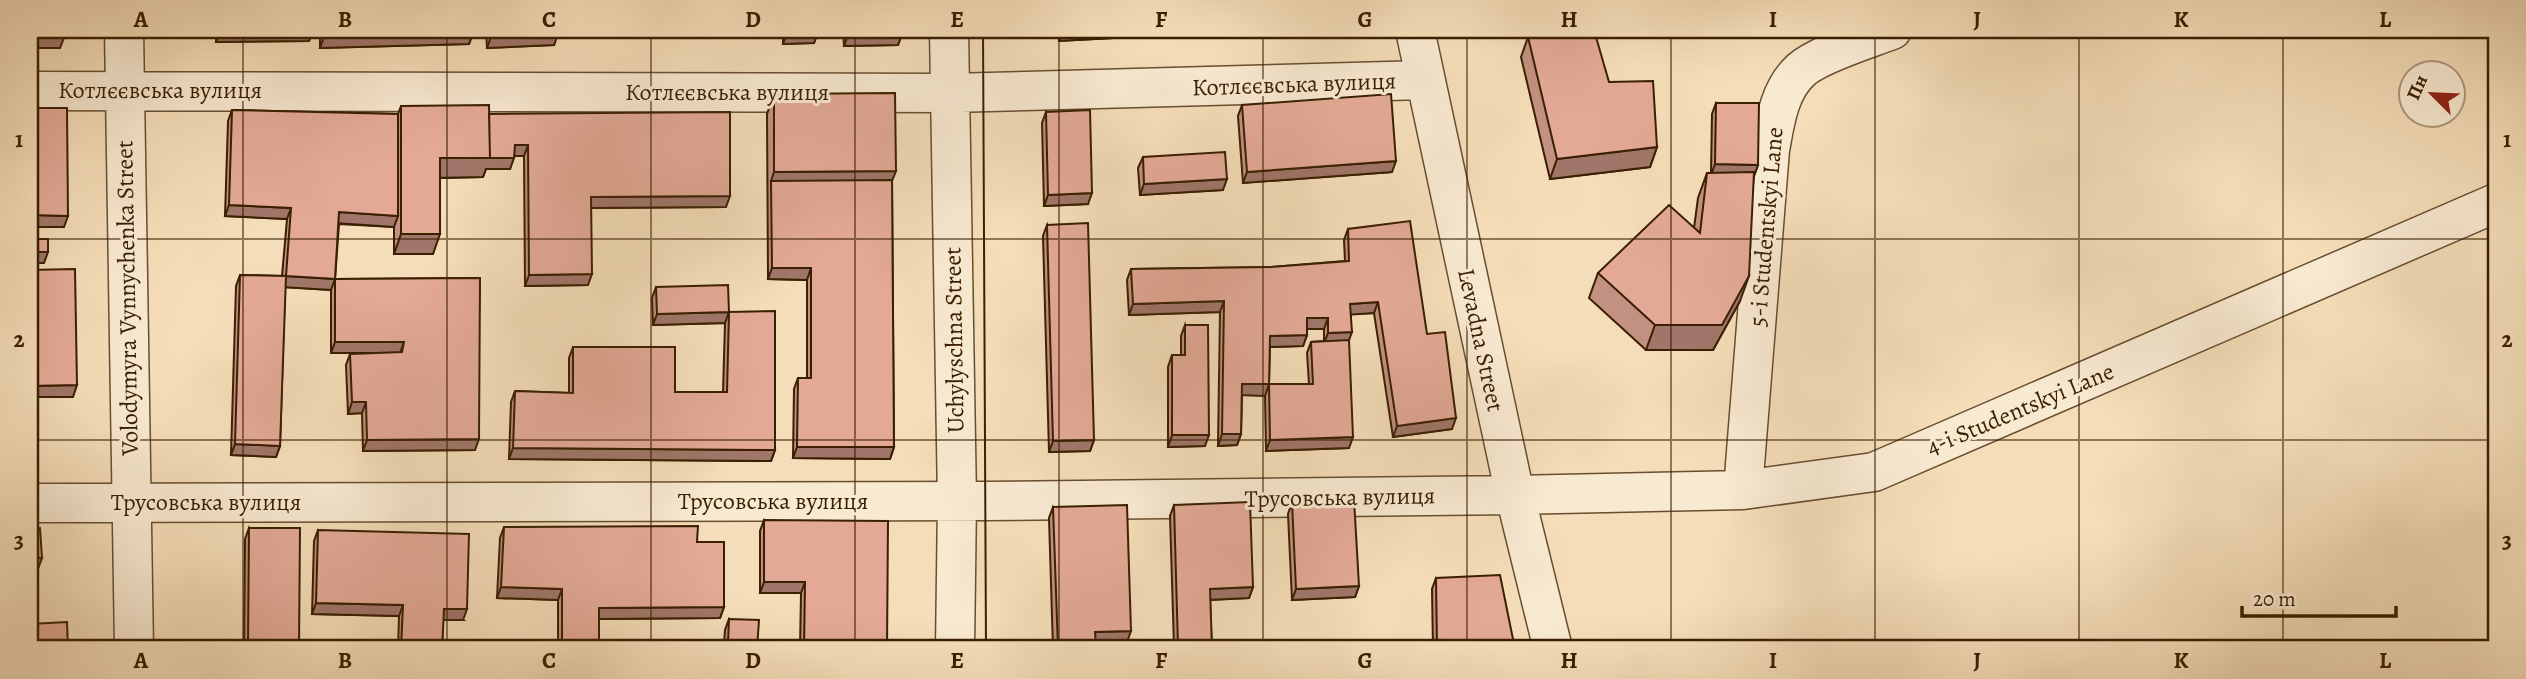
<svg xmlns="http://www.w3.org/2000/svg" width="2526" height="679" viewBox="0 0 2526 679" font-family="Alegreya,serif">
  <style>
    .lines { fill: none; stroke-linecap: round; stroke-linejoin: round }
    .minor-casing { stroke: #684e2f; stroke-width: 41 }
    .minor { stroke: #f8e9d1; stroke-width: 38 }
    .tram { stroke: #3a1f01; stroke-width: 2 }
    .wall { fill: #c39181; stroke: #3a1f01; stroke-width: 2; fill-rule: evenodd }
    .shaded-wall { fill: #9f7669; stroke: #3a1f01; stroke-width: 2 }
    .building { fill: #e3a996; stroke: #3a1f01; stroke-width: 2 }
    .grid { fill: none; stroke: #3a1f01; stroke-width: 2; stroke-opacity: 0.55 }
    .labels { text-anchor: middle; dominant-baseline: central; stroke-width: 6; stroke-linejoin: round; paint-order: stroke }
    .street-label { font-size: 24px; fill: #3a1f01; stroke: #f8e9d1 }
    .neatline { fill: none; stroke: #3a1f01; stroke-width: 2.5 }
    .grid-label { font-size: 23px; text-anchor: middle; font-weight: bold; fill: #3a1f01 }
  </style>
  <rect width="100%" height="100%" fill="#f4ddb8"/>
  <filter id="stains"><feTurbulence type="fractalNoise" baseFrequency=".00286" numOctaves="4"/><feColorMatrix values="0 0 0 0 .2 0 0 0 0 .09 0 0 0 0 .02 0 0 0 .5 -.17"/></filter>
  <radialGradient id="worn" r=".72"><stop offset=".6" stop-color="#630" stop-opacity="0"/><stop offset="1" stop-color="#630" stop-opacity=".3"/></radialGradient>
  <g class="lines">
    <defs>
      <path id="minor" d="M124,30l10,619
        M949,30l8,471 -2,148
        M1415,30l100,465 38,154
        M30,91l920,2 474,-13
        M1743,490l27,-340c5,-28 9,-60 31,-80 18,-16 68,-31 91,-40
        M30,503l955,-2 530,-6 228,-5 131,-18 622,-269"/>
    </defs>
    <!-- minor casing -->
    <use href="#minor" class="minor-casing"/>
    <!-- minor -->
    <use href="#minor" class="minor"/>
    <!-- tram -->
    <path class="tram" d="M983,30l3,619"/>
  </g>
  <!-- wall -->
  <path class="wall" d="M216,30h97l-4,11 -93,1z
    M320,30h154l-5,14 -149,4z
    M486,30h72l-4,15 -67,3z
    M783,30h35v2l-4,11 -31,1z
    M843,30h59v4l-4,11 -54,1z
    M1059,30h76l-3,7 -73,4z
    M1528,37l81,45 48,65 -7,20 -100,12 -29,-122z
    M774,94l118,86 2,267 -4,12 -97,-1 1,-69 4,-11h9v-98l-39,-1 -1,-165z
    M1716,103l42,62 -4,11 -14,125 -27,49h-67l-57,-52 9,-25 96,-45 4,-30 9,-25h4l1,-59z
    M1242,105l150,67 -149,11 -5,-67z
    M401,106l88,8 237,93 -135,1 -3,77 -63,1 -1,-130h-10l-4,13h-24l-3,8 -43,1 -7,76h-39v-27l-55,-3 -4,55 145,-1 -5,172 -112,1 -1,-38 -14,1 -2,-49 4,-11 27,-1h-46v-63l-46,-3 -5,159 -4,11 -45,-2 5,-169 4,-11 42,1 5,-57 -62,-3 3,-95 4,-11 166,4z
    M1046,112l42,92 -44,2 -2,-83z
    M1143,157l80,33 -83,5 -2,-27z
    M1047,225l47,215 -4,11 -41,1 -6,-216z
    M1348,229l79,105 25,95 -59,8 -19,-124 -23,1 -2,26v108l-83,3 -1,-56h-23l-1,39 -4,11 -19,1 2,-134 -91,3 -2,-35 4,-11 140,-2 74,-6 -1,-21zM1307,329h17v12l-13,1 -4,11 2,31h-40l1,-37 33,-1 4,-11z
    M656,287l73,25 46,138 -4,11 -262,-2 2,-57 4,-11 54,2v-35l4,-11 102,45h48l2,-69 -72,2 -1,-27z
    M1185,325l20,121 -37,1v-80l4,-12h9v-19z
    M1292,502l67,84 -4,11 -63,3 -4,-86z
    M1174,505l79,82 -4,11 -39,2 2,49h-67l1,-2 28,-1 -4,-130z
    M1053,507l74,135 -31,1 -1,6h-42l-4,-131z
    M764,520l123,129h-87l1,-56h-41v-62z
    M504,527l193,15 27,65 -4,11 -121,1v30h-41v-49l-61,-2 3,-60z
    M249,528l50,120 3,-7 62,8h-120l1,-110z
    M318,530l145,90h-20l-1,29h-44l1,-33 -87,-2 2,-73z
    M1436,578l79,71h-82l-1,-60z
    M729,619l28,30h-101l2,-7 66,2 1,-14z"/>
  <!-- shaded-wall -->
  <path class="shaded-wall" d="M30,30h37l-7,18h-30z
    M313,30l-4,11 -93,1 4,-11z
    M401,30h73l-5,14 -149,4 4,-11 75,-2z
    M655,30h66l-2,5 -66,2z
    M1063,30h72l-3,7 -73,4z
    M1263,30h35l-36,3z
    M818,32l-4,11 -31,1 4,-11z
    M558,34l-4,11 -67,3 4,-11z
    M902,34l-4,11 -54,1 4,-11z
    M515,145h13l-4,11h-14z
    M1657,147l-7,20 -100,12 7,-20z
    M440,158h74l-4,11h-24l-3,8 -50,1z
    M1396,161l-4,11 -149,11 4,-11z
    M1715,164l43,1 -4,11 -43,-1z
    M896,171l-8,20 -117,-10 3,-9z
    M1227,179l-4,11 -83,5 4,-11z
    M1092,193l-4,11 -44,2 4,-11z
    M730,196l-4,11 -139,1 4,-11z
    M229,205l62,3 -4,11 -62,-3z
    M339,212l59,4 -4,11 -59,-4z
    M30,215l38,1 -4,11h-34z
    M401,234h39l-7,20h-39z
    M30,252h18l-4,11h-14z
    M772,268h39l-4,12 -39,-1z
    M592,274l-4,11 -63,1 4,-11z
    M286,276l49,3 -4,11 -49,-3z
    M1749,276l-9,25 -27,49h-67l9,-25z
    M1224,301l-4,11 -91,3 4,-11z
    M1378,302l-4,11 -28,2 4,-11z
    M729,312l-4,11 -72,2 4,-11z
    M1307,318h21l-4,11h-21z
    M1352,332l-4,11 -24,1 4,-11z
    M1307,335l-4,11 -37,1 4,-11z
    M335,342h69l-4,11h-69z
    M1242,384h27l-4,12 -27,-1z
    M77,385l-4,12h-43v-11z
    M352,402h14l-4,11 -14,1z
    M1456,418l-4,11 -59,8 4,-11z
    M1222,434h19l-4,11 -19,1z
    M1172,435h37l-4,11 -37,1z
    M1353,437l-4,11 -83,3 4,-11z
    M479,439l-4,11 -112,1 4,-11z
    M1094,440l-4,11 -41,1 4,-11z
    M235,444l45,2 -4,11 -45,-2z
    M797,447h97l-4,12 -97,-1z
    M513,448l262,2 -4,11 -262,-2z
    M30,558h12l-4,11h-8z
    M764,582h41l-4,11h-41z
    M1359,586l-4,11 -63,3 4,-11z
    M501,587l61,2 -4,11 -61,-2z
    M1253,587l-4,11 -43,2 4,-11z
    M316,603l87,2 -4,11 -87,-2z
    M724,607l-4,11 -125,1 4,-11z
    M444,609h23l-4,11h-23z
    M1131,631l-4,11 -36,1 4,-11z
    M1096,647l-1,2h-38l1,-1z"/>
  <!-- building -->
  <path class="building" d="M220,30h76l-76,1z
    M324,30h75v5l-75,2z
    M491,30h67v4l-67,3z
    M787,30h31v2l-31,1z
    M848,30h54v4l-54,1z
    M1544,30h50l15,52 44,-1 4,66 -100,12 -29,-122z
    M895,93l1,78 -122,1v-78z
    M1391,94l5,67 -149,11 -5,-67z
    M1716,103h43l-1,62 -43,-1z
    M489,105l1,53h-50v76h-39v-128z
    M30,108h37l1,108 -38,-1z
    M232,110l166,4v102l-59,-4 -4,67 145,-1 -1,161 -112,1 -1,-38h-14l-2,-48 52,-2 2,-10h-69v-63l-49,-3 5,-68 -62,-3z
    M1090,110l2,83 -44,2 -2,-83z
    M730,112v84l-139,1 1,77 -63,1 -1,-130h-13l-1,13h-27h3l-1,-44z
    M1225,152l2,27 -83,5 -1,-27z
    M1754,172l-5,104 -27,49h-67l-57,-52 71,-68 31,28 7,-60z
    M892,180l2,267h-97l1,-69h13v-110h-39l-1,-87z
    M1410,221l17,113 18,-2 11,86 -59,8 -19,-124 -28,2 2,28 -24,1v-15h-21v17l-37,1 -1,48h-27l-1,50h-19l2,-133 -91,3 -2,-35 140,-2 78,-6 -1,-32z
    M1088,223l6,217 -41,1 -6,-216z
    M30,239h18v13h-18z
    M75,269l2,116 -47,1v-116z
    M240,275l46,1 -6,170 -45,-2z
    M728,285l1,27 46,-1v139l-262,-2 2,-57 58,2v-46h102v45h52l2,-80 -72,2 -1,-27z
    M1185,325h23l1,110h-37v-80h13z
    M1349,340l4,97 -83,3 -1,-56h44l-2,-42z
    M1354,499l5,87 -63,3 -4,-87z
    M1250,502l3,85 -43,2 2,60h-66v-2l32,-1 -4,-141z
    M1127,505l4,126 -36,1 1,15 -38,1 -5,-141z
    M764,520l124,1 -1,128h-83l1,-67h-41z
    M698,526l-1,16h27v65l-125,1v41h-37v-60l-61,-2 3,-60z
    M40,528l2,30h-12v-29z
    M249,528h51l-1,121h-51z
    M318,530l151,4 -2,75h-23l-2,40h-41l2,-44 -87,-2z
    M1500,575l15,74h-78l-1,-71z
    M729,619l30,1 -2,29h-99v-7l70,2z
    M67,622l1,27h-38v-25z
    M302,641h62v8h-63z"/>
  <!-- grid -->
  <path class="grid" d="M243,30v619M447,30v619M651,30v619M855,30v619M1059,30v619M1263,30v619M1467,30v619M1671,30v619M1875,30v619M2079,30v619M2283,30v619M30,239h2466M30,440h2466"/>
  <g class="labels">
    <!-- street labels -->
    <g class="street-label">
      <text transform="translate(1294 84) rotate(-2)">Котлєєвська вулиця</text>
      <text x="160" y="90">Котлєєвська вулиця</text>
      <text x="727" y="92">Котлєєвська вулиця</text>
      <text transform="translate(1766 227) rotate(-85)">5-i Studentskyi Lane</text>
      <text transform="translate(127 298) rotate(-91)">Volodymyra Vynnychenka Street</text>
      <text transform="translate(954 340) rotate(-91)">Uchylyschna Street</text>
      <text transform="translate(1481 340) rotate(78)">Levadna Street</text>
      <text transform="translate(2020 409) rotate(-23)">4-i Studentskyi Lane</text>
      <text transform="translate(1340 497) rotate(-1)">Трусовська вулиця</text>
      <text x="773" y="501">Трусовська вулиця</text>
      <text x="206" y="502">Трусовська вулиця</text>
    </g>
  </g>
  <!-- margin -->
  <rect width="2526" height="679" fill="none" stroke="#f4ddb8" stroke-width="77"/>
  <!-- north arrow -->
  <g transform="translate(2432 94) rotate(294)"><circle r="33" fill="#f8e9d1" stroke="#ac987e" stroke-width="2"/>
  <path d="M0-5L12 26L0 18L-12 26Z" fill="#8f2418"/>
  <text y="-10" font-size="19" font-weight="bold" text-anchor="middle" fill="#3a1f01">Пн</text>
  </g>
  <!-- scale -->
  <path d="M2242 606v10h154v-10" fill="none" stroke="#3a1f01" stroke-width="3.5"/>
  <text x="2253" y="606" font-size="21" fill="#3a1f01" stroke="#f8e9d1" stroke-width="5" paint-order="stroke">20 m</text>
  <rect x="38" y="38" width="2450" height="602" class="neatline"/>
  <g class="grid-label">
    <text x="141" y="27">A</text>
    <text x="345" y="27">B</text>
    <text x="549" y="27">C</text>
    <text x="753" y="27">D</text>
    <text x="957" y="27">E</text>
    <text x="1161" y="27">F</text>
    <text x="1365" y="27">G</text>
    <text x="1569" y="27">H</text>
    <text x="1773" y="27">I</text>
    <text x="1977" y="27">J</text>
    <text x="2181" y="27">K</text>
    <text x="2385" y="27">L</text>
    <text x="19" y="147">1</text>
    <text x="2507" y="147">1</text>
    <text x="19" y="347">2</text>
    <text x="2507" y="347">2</text>
    <text x="19" y="548">3</text>
    <text x="2507" y="548">3</text>
    <text x="141" y="668">A</text>
    <text x="345" y="668">B</text>
    <text x="549" y="668">C</text>
    <text x="753" y="668">D</text>
    <text x="957" y="668">E</text>
    <text x="1161" y="668">F</text>
    <text x="1365" y="668">G</text>
    <text x="1569" y="668">H</text>
    <text x="1773" y="668">I</text>
    <text x="1977" y="668">J</text>
    <text x="2181" y="668">K</text>
    <text x="2385" y="668">L</text>
  </g>
  <rect width="100%" height="100%" filter="url(#stains)"/>
  <rect width="100%" height="100%" fill="url(#worn)"/>
</svg>
